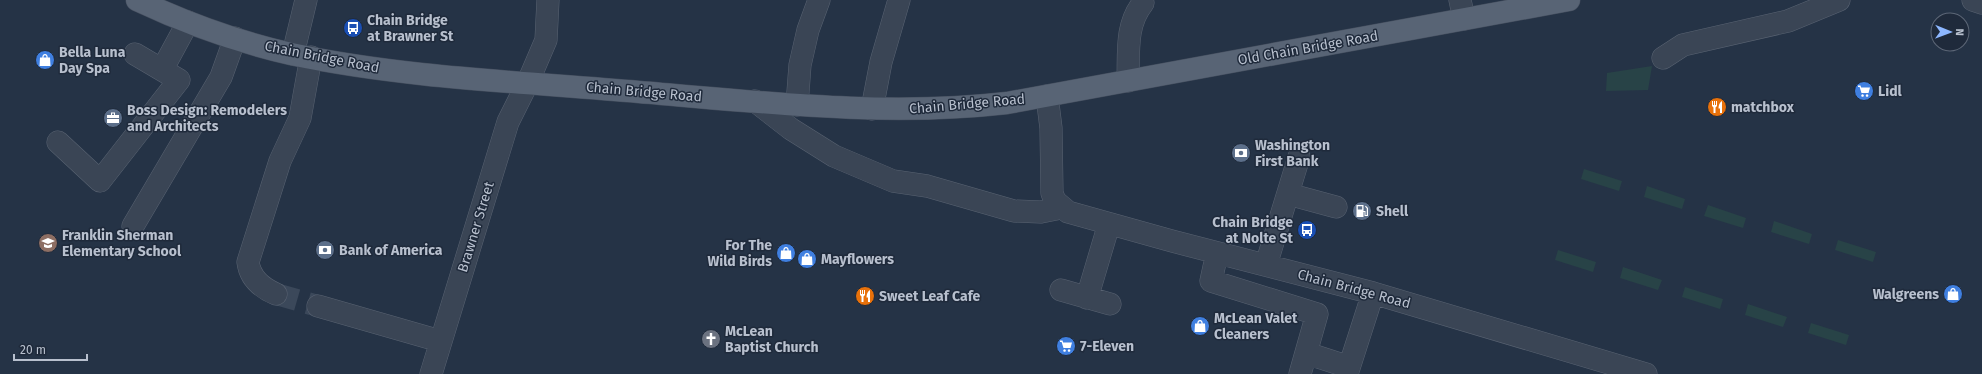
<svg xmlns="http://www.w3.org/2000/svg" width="1982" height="374" viewBox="0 0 1982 374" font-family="'Fira Sans',sans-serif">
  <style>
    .green { fill: #284347 }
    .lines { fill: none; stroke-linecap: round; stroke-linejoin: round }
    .minor-tunnel { stroke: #3b485a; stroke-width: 22; stroke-dasharray: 22 11; stroke-linecap: butt }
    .minor-casing { stroke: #596372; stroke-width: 23 }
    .major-casing { stroke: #444e5e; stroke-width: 23 }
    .minor { stroke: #3a4555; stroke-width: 22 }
    .major { stroke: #586475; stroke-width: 22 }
    .labels { text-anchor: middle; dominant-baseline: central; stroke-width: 3; stroke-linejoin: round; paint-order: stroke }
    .poi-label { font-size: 14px; font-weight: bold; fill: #b8c0ce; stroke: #1f2a3b; text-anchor: start }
    .street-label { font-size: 14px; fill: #b8c0ce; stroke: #1f2a3b }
  </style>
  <rect width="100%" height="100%" fill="#253346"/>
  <!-- green -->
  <path class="green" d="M1652,66l-4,24 -42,1 1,-18z
    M1584,169l38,12 -3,10 -38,-12z
    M1647,186l38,13 -3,10 -38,-12z
    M1708,205l38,13 -3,10 -39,-12z
    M1774,221l38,13 -3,10 -38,-12z
    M1838,240l38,12 -3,10 -38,-12z
    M1558,250l38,12 -3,10 -38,-12z
    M1623,267l39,13 -4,10 -38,-12z
    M1685,287l38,12 -3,10 -38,-12z
    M1748,304l39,13 -4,10 -38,-12z
    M1811,323l38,12 -3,10 -38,-12z"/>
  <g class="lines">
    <!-- minor-tunnel -->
    <path class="minor-tunnel" d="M276,294l42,12"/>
    <defs>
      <path id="minor" d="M1460,0l4,19
        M1973,0l9,3
        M293,54l13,-54
        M1663,58l20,-13 105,-24 51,-21
        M162,70l26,-48
        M1128,81c1,-27 -3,-56 15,-78
        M1047,96l4,32 1,65 3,8 13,11 104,29 201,52 273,81
        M755,101l36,28 43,27 59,25 34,5 87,25 27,1 20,-4
        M797,105l3,-40 8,-35 11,-30
        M872,109l9,-47 18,-62
        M58,142l42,39 79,-101 -44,-26
        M1288,194l48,13
        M133,226l88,-149 14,-39
        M1217,253l-6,28 106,33 -17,60
        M1266,265l33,-108
        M1061,290l49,14
        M276,294c-14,-6 -26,-16 -28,-32l32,-101 20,-43 11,-61
        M1087,298l22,-74
        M318,306l122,35
        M1306,353l43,14
        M431,374l77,-252 20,-40 18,-42 2,-40
        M1347,374l26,-81"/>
      <path id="major" d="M137,0c49,23 101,42 154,54 114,24 233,28 348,38 123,10 245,25 368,11l562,-103"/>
    </defs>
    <!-- minor casing -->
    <use href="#minor" class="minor-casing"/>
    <!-- major casing -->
    <use href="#major" class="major-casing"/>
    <!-- minor -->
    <use href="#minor" class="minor"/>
    <!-- major -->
    <use href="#major" class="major"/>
  </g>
  <!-- icons -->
  <defs>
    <symbol id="bus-disc" viewBox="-11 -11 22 22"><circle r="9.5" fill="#1a4fb4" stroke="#1f2a3b"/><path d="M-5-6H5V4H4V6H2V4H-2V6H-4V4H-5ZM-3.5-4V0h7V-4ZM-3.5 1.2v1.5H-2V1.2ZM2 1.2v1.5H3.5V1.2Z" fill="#fff"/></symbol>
    <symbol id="shop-disc" viewBox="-11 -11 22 22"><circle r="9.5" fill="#3f7fe0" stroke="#1f2a3b"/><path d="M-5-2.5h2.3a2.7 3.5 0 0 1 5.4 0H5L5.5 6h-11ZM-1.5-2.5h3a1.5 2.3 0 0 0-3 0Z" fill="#fff"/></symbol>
    <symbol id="supermarket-disc" viewBox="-11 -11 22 22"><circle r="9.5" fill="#3f7fe0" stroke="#1f2a3b"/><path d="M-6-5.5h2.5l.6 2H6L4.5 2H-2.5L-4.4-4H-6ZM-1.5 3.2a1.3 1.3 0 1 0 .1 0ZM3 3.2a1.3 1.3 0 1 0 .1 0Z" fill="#fff"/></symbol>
    <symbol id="restaurant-disc" viewBox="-11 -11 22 22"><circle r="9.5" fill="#e8710a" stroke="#1f2a3b"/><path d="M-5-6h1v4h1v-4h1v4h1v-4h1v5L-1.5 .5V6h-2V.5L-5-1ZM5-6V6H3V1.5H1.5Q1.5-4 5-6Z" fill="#fff"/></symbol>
    <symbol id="office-disc" viewBox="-11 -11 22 22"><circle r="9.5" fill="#5c6f8a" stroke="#1f2a3b"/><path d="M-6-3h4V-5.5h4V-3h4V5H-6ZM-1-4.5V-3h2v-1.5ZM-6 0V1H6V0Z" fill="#fff"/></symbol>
    <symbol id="bank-disc" viewBox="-11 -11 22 22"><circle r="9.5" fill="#5c6f8a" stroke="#1f2a3b"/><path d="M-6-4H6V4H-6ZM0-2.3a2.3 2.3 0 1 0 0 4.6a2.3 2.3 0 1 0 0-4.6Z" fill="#fff"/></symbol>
    <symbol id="fuel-disc" viewBox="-11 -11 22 22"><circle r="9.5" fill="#5c6f8a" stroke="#1f2a3b"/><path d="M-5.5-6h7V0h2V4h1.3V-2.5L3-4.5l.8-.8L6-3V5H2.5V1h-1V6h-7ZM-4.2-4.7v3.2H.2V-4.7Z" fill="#fff"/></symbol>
    <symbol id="school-disc" viewBox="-11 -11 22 22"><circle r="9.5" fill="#8d6e63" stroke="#1f2a3b"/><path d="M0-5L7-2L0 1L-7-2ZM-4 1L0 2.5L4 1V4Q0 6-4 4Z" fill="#fff"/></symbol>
    <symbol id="church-disc" viewBox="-11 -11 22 22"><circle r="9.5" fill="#6b7280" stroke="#1f2a3b"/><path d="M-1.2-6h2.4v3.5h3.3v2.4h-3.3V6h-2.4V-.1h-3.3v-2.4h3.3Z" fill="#fff"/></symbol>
  </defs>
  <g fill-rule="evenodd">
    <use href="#bus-disc" x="342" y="17" width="22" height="22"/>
    <use href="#shop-disc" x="34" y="49" width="22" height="22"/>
    <use href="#supermarket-disc" x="1853" y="80" width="22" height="22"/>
    <use href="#restaurant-disc" x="1706" y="96" width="22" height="22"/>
    <use href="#office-disc" x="102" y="107" width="22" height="22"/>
    <use href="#bank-disc" x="1230" y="142" width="22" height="22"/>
    <use href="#fuel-disc" x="1351" y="200" width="22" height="22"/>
    <use href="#bus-disc" x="1296" y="219" width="22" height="22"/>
    <use href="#school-disc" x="37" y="232" width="22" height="22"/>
    <use href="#bank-disc" x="314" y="239" width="22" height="22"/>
    <use href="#shop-disc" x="775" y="242" width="22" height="22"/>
    <use href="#shop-disc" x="796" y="248" width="22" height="22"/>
    <use href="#shop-disc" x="1942" y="283" width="22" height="22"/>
    <use href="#restaurant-disc" x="854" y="285" width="22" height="22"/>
    <use href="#shop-disc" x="1189" y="315" width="22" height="22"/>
    <use href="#church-disc" x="700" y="328" width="22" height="22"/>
    <use href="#supermarket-disc" x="1055" y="335" width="22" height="22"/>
  </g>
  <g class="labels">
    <!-- poi labels -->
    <g class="poi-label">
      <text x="367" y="20">Chain Bridge<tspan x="367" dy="16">at Brawner St</tspan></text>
      <text x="59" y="52">Bella Luna<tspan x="59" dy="16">Day Spa</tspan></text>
      <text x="1878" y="91">Lidl</text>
      <text x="1731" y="107">matchbox</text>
      <text x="127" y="110">Boss Design: Remodelers<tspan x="127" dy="16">and Architects</tspan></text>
      <text x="1255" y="145">Washington<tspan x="1255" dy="16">First Bank</tspan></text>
      <text x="1376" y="211">Shell</text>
      <text x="1293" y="222" text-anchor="end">Chain Bridge<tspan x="1293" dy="16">at Nolte St</tspan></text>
      <text x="62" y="235">Franklin Sherman<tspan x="62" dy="16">Elementary School</tspan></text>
      <text x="772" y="245" text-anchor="end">For The<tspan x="772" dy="16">Wild Birds</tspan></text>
      <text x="339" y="250">Bank of America</text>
      <text x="821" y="259">Mayflowers</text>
      <text x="1939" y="294" text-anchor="end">Walgreens</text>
      <text x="879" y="296">Sweet Leaf Cafe</text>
      <text x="1214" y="318">McLean Valet<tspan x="1214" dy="16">Cleaners</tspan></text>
      <text x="725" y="331">McLean<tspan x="725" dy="16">Baptist Church</tspan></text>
      <text x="1080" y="346">7-Eleven</text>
    </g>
    <!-- street labels -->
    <g class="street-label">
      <text transform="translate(1308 48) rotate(-10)">Old Chain Bridge Road</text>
      <text transform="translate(322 57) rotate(11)">Chain Bridge Road</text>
      <text transform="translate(644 92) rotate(5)">Chain Bridge Road</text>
      <text transform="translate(967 104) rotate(-5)">Chain Bridge Road</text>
      <text transform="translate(476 227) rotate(-73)">Brawner Street</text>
      <text transform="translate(1354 289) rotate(15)">Chain Bridge Road</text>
    </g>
  </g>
  <!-- north arrow -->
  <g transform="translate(1950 32) rotate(91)"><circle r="19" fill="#1f2a3b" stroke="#5c6676"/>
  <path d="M0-3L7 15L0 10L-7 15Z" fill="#8db7ff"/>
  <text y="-6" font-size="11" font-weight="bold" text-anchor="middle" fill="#b8c0ce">N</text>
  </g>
  <!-- scale -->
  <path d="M14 354v6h73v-6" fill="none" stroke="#b8c0ce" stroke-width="2"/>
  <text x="20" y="354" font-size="12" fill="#b8c0ce" stroke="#1f2a3b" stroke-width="3" paint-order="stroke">20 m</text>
</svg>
